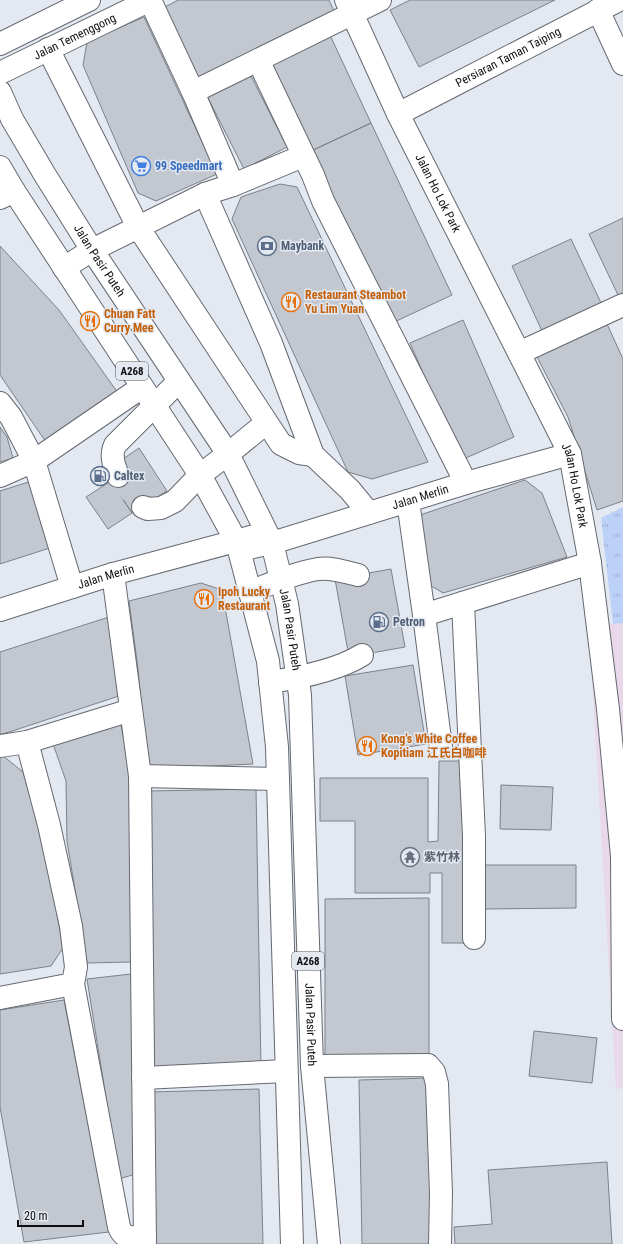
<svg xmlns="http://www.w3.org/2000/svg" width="623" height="1244" viewBox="0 0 623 1244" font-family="'Roboto Condensed','Noto Sans SC',sans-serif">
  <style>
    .commercial { fill: #e8d8ea }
    .grass { fill: url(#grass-tufts) }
    .building { fill: #c3c8d0; stroke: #7d8189 }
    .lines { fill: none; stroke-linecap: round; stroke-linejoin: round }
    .minor-tunnel { stroke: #c3c7d0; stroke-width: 22; stroke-dasharray: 22 11; stroke-linecap: butt }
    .minor-casing { stroke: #656971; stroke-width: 24 }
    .major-casing { stroke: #656971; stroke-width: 24 }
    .minor { stroke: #fff; stroke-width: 22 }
    .major { stroke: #fff; stroke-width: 22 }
    .labels { text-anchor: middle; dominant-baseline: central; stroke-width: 3; stroke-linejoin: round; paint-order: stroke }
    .shield { fill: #e3e8f1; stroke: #4e5055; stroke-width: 1 }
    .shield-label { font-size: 11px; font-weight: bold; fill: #0e0f12 }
    .street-label { font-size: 12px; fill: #0e0f12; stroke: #e3e8f1 }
    .shop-label { font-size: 12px; font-weight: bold; fill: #366cbe; stroke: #e3e8f1; text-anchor: start }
    .service-label { font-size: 12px; font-weight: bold; fill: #4e5e75; stroke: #e3e8f1; text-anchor: start }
    .food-label { font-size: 12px; font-weight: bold; fill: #c56008; stroke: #e3e8f1; text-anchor: start }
    .worship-label { font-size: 12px; font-weight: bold; fill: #5b616d; stroke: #e3e8f1; text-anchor: start }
  </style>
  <defs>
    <pattern id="grass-tufts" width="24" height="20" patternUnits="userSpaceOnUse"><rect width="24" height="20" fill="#bcd1f8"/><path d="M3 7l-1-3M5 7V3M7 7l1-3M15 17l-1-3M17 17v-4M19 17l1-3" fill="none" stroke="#a0b2d4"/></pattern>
  </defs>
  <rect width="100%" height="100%" fill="#e3e8f1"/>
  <!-- commercial -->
  <path class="commercial" d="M623,623v465l-7,1 -27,-463z"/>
  <!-- grass -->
  <path class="grass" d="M623,507v116l-10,1 -12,-106z"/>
  <!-- building -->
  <path class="building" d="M178,0h151l5,11 -134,69 -35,-73z
    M410,0h145l-136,67 -29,-57z
    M144,17l73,157 -61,27 -18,-8 -55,-128 4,-23z
    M329,33l42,90 -62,29 -42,-90z
    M250,74l37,73 -43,22 -37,-73z
    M371,123l81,172 -62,29 -81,-172z
    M280,184l17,3 131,275 -56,17 -24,-7 -116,-253 9,-22z
    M623,218v77l-4,2 -30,-63z
    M571,239l30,64 -59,28 -30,-65z
    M0,246l59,64 59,83 -72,49 -46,-67z
    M463,320l51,117 -53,23 -51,-117z
    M607,324l16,35v142l-26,9 -29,-93 -32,-62z
    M0,427l7,10 6,21 -13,4z
    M139,448l28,43 -35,22 -21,-32 6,-18z
    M35,480l21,66 -56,18v-73z
    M525,480l17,13 25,64 -124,36 -15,-9 -8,-69z
    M111,481l21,32 -24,16 -22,-32z
    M391,569l14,78 -56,10 -14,-78z
    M201,583l21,7 31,174 -106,5 -9,-100 -9,-68z
    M112,616l7,80 -119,39v-83z
    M413,665l13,79 -68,11 -13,-79z
    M120,720l11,56v186l-44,1 -20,-122 -1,-60 -14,-40z
    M2,755l21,17 22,73 18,103 -12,18 -51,8v-218z
    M439,761h26v182h-23v-70h-12v20h-75v-72h-35v-43h108v64l10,-1z
    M501,785l52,2 -2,43 -51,-1z
    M256,789l5,280 -107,2 -5,-280z
    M485,865h91v43l-91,1z
    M429,898v157l-104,1v-157z
    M131,974l8,199 -20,6 -32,-200z
    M64,1000l45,232 -85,10 -24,-135v-97z
    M534,1031l63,7 -5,45 -63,-7z
    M430,1078l2,166h-70l-3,-164z
    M259,1089l4,155h-109l-4,-152z
    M607,1162l5,82h-157l-1,-17 38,-3 -4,-54z"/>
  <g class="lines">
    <!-- minor-tunnel -->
    <path class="minor-tunnel" d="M118,476l25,31
      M358,575c15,27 17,53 4,80"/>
    <defs>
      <g id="minor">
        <path id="s1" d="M346,0l52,114 172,340 20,109 18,146 14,147 1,163"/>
        <path d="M598,10l25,54"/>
        <path d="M0,44l89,-44"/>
        <path d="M48,49l90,178 143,217 18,9 14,2"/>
        <path d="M258,60l55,115 10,26 143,282"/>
        <path id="s2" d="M0,73l150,-73 43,92 40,93"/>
        <path d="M193,92l187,-92"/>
        <path id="s3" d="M398,114l221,-114"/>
        <path d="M205,194l66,149 42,112 37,35 19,23"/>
        <path d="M0,198l14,-7"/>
        <path d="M64,268l28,-18 113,-56 28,-9 70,-29"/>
        <path d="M519,353l104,-48"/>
        <path d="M0,403l11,14 23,44 38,126"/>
        <path d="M0,476l34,-15 108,-74"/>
        <path d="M118,476c-4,-11 -8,-20 -3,-31l64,-64"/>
        <path d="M408,501l16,114 17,132"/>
        <path d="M143,507l5,2 13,-1 14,-7 25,-26 28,-21 38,-31"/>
        <path id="s4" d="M239,550l33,-7 194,-60 104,-29"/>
        <path d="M113,574l27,202 5,468"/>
        <path d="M250,592c22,-9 45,-19 68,-23 14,-2 27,3 40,6"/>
        <path d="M463,603l11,233v102"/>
        <path id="s5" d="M0,610l113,-36 141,-38"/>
        <path d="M424,615l166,-52"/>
        <path d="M270,682c28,-4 68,-12 92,-27"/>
        <path d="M0,746l27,-4 104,-32"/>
        <path d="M140,776l138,3"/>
        <path d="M73,984l46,243c5,13 13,10 26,10"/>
        <path d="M0,998l73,-14 3,-17 -5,-41 -22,-101 -22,-83"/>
        <path d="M312,1066l116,-1 6,7 3,12 4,109 -1,51"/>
        <path d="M143,1078l143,-7"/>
      </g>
      <g id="major">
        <path id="s6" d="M0,92l12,27 33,56 47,75 136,204 44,89 15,61 13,91 12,371 17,178"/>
        <path d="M0,167l14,24 186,284 36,66 3,9 29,111 9,86 15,497"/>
      </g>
    </defs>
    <!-- minor casing -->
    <use href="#minor" class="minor-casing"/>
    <!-- major casing -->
    <use href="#major" class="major-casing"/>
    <!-- minor -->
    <use href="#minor" class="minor"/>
    <!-- major -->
    <use href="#major" class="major"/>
  </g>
  <!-- icons -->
  <defs>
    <symbol id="supermarket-ring" viewBox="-11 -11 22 22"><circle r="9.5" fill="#e3e8f1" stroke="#3f7fe0" stroke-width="1.5"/><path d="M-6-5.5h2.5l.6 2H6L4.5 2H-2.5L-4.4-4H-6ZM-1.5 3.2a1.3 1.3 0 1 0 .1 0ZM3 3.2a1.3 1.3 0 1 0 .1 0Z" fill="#3f7fe0"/></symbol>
    <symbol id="bank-ring" viewBox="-11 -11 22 22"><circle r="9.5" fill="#e3e8f1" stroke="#5c6f8a" stroke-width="1.5"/><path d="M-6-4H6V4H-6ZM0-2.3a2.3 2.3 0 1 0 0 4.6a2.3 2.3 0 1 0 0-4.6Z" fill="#5c6f8a"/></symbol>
    <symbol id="restaurant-ring" viewBox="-11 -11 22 22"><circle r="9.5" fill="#e3e8f1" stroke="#e8710a" stroke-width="1.5"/><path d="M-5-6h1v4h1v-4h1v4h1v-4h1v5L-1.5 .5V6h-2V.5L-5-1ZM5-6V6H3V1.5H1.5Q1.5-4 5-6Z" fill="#e8710a"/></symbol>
    <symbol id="fuel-ring" viewBox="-11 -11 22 22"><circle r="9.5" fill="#e3e8f1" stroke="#5c6f8a" stroke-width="1.5"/><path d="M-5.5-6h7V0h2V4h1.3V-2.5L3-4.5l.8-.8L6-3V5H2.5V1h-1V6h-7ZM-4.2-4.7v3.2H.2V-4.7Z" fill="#5c6f8a"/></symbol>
    <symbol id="temple-ring" viewBox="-11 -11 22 22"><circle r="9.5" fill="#e3e8f1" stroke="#6b7280" stroke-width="1.5"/><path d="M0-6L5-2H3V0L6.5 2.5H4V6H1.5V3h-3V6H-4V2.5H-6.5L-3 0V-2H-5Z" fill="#6b7280"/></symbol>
  </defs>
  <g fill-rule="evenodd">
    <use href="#supermarket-ring" x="130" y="155" width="22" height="22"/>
    <use href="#bank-ring" x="256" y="235" width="22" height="22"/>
    <use href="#restaurant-ring" x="280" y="291" width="22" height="22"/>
    <use href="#restaurant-ring" x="79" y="310" width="22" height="22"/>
    <use href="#fuel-ring" x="89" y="465" width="22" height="22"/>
    <use href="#restaurant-ring" x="193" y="588" width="22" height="22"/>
    <use href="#fuel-ring" x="368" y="611" width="22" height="22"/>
    <use href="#restaurant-ring" x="356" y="735" width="22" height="22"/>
    <use href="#temple-ring" x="399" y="846" width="22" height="22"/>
  </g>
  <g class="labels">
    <!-- shield labels -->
    <g class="shield">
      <rect x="116" y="362" width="32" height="18" rx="3"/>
      <rect x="292" y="952" width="32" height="18" rx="3"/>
    </g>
    <g class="shield-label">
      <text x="132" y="371">A268</text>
      <text x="308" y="961">A268</text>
    </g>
    <!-- street labels -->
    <g class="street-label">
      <text stroke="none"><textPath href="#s2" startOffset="83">Jalan Temenggong</textPath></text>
      <text stroke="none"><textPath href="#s3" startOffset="124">Persiaran Taman Taiping</textPath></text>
      <text stroke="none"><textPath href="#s1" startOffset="214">Jalan Ho Lok Park</textPath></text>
      <text stroke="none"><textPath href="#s6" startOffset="196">Jalan Pasir Puteh</textPath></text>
      <text stroke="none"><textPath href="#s1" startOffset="538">Jalan Ho Lok Park</textPath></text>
      <text stroke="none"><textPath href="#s4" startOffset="189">Jalan Merlin</textPath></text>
      <text stroke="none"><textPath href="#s5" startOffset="111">Jalan Merlin</textPath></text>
      <text stroke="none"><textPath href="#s6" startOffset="616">Jalan Pasir Puteh</textPath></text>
      <text stroke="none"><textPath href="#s6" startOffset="1012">Jalan Pasir Puteh</textPath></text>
    </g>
    <!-- shop labels -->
    <g class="shop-label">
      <text x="155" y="166">99 Speedmart</text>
    </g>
    <!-- service labels -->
    <g class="service-label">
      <text x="281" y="246">Maybank</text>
      <text x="114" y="476">Caltex</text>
      <text x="393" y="622">Petron</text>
    </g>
    <!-- food labels -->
    <g class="food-label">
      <text x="305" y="295">Restaurant Steambot<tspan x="305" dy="14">Yu Lim Yuan</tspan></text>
      <text x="104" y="314">Chuan Fatt<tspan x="104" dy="14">Curry Mee</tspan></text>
      <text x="218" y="592">Ipoh Lucky<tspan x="218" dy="14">Restaurant</tspan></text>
      <text x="381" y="739">Kong's White Coffee<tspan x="381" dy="14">Kopitiam 江氏白咖啡</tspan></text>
    </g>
    <!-- worship labels -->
    <g class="worship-label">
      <text x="424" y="857">紫竹林</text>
    </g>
  </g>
  <!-- scale -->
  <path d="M18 1220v6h65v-6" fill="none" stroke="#0e0f12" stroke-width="2"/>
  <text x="24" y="1220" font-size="12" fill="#0e0f12" stroke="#e3e8f1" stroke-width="3" paint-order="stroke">20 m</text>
</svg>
